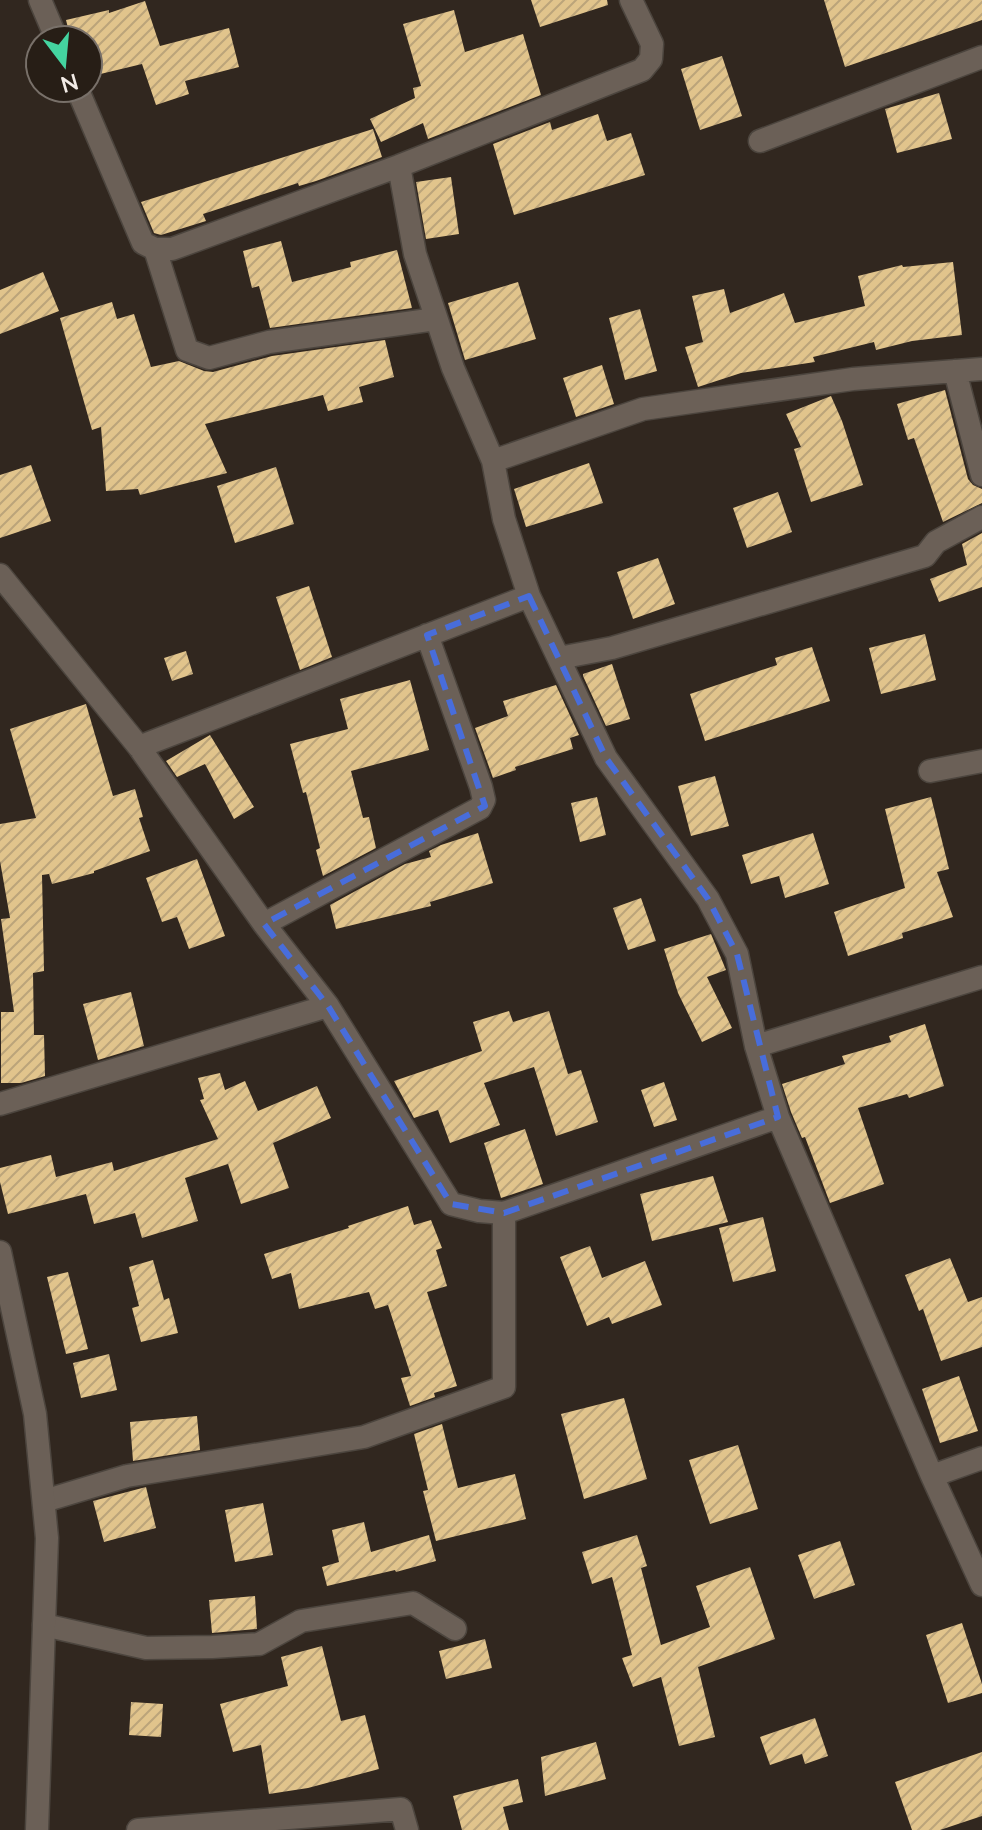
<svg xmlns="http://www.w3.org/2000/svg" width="982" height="1830" viewBox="0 0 982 1830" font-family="Lato,sans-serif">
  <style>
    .building { fill: url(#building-hatch) }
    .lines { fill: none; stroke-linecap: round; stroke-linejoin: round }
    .minor-casing { stroke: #4c453e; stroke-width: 25 }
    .secondary-casing { stroke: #4c453e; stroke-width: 25 }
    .minor { stroke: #6b6057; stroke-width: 22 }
    .secondary { stroke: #6b6057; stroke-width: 22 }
    .marked { fill: none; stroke: #486ddb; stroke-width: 6; stroke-dasharray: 16 10; stroke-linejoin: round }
  </style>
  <defs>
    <pattern id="building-hatch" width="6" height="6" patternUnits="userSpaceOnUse" patternTransform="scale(2)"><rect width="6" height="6" fill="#e1c48c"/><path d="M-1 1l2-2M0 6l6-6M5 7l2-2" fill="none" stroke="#bba47a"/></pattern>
  </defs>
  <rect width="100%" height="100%" fill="#31271f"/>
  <!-- building -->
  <path class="building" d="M531,0h76l1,5 -68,22z
    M824,0h158v20l-137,47z
    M145,1l15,45 69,-18 10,39 -54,14 4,13 -33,11 -14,-41 -54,13v-37h-17l-5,-20 43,-10v3z
    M454,10l11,42 58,-18 18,61 -113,44 -5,-16 -42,19 -11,-23 45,-21 -2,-10 8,-2 -18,-62z
    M722,56l20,60 -42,14 -19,-61z
    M939,93l13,46 -55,14 -12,-44z
    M598,114l9,27 24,-8 14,42 -131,40 -21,-71 57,-22 2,8z
    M373,129l9,28 -66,24 -17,5 -1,-3 -95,31 3,7 -45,14 -7,-2 -13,-31z
    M451,177l8,57 -33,5 -10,-57z
    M281,241l11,41 59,-15 -1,-5 47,-12 15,58 -142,20 -11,-42 -7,2 -9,-37z
    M953,262l9,73 -50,6 -36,9 -2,-8 -61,15 2,5 -74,11 -43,14 -13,-40 18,-5 -11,-46 32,-7 6,24 54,-20 11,30 70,-17 -7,-30 44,-11 1,2z
    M43,272l16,39 -59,23v-44z
    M518,282l18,57 -71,21 -17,-57z
    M112,302l5,17 17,-5 17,53 28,-6 25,10 9,1 59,-16 113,-16 9,37 -35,10 4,15 -35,9 -5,-16 -118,29 22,49 -87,22 -2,-6 -32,2 -5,-64 -9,3 -32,-112z
    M640,309l17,62 -32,9 -16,-62z
    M602,365l12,39 -38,13 -13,-39z
    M945,390l23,89 5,6 9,4v14l-39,19 -29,-84 -6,2 -11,-36z
    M831,396l11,25 21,64 -52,17 -17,-53 7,-2 -15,-33z
    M589,463l14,40 -77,24 -12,-38z
    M31,465l20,56 -51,17v-63z
    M276,467l18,57 -59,19 -18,-57z
    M778,492l14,40 -45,16 -14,-40z
    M982,533v54l-43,15 -9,-23 37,-14 -5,-21z
    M658,558l17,46 -42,15 -16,-47z
    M309,586l23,71 -32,13 -24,-73z
    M925,634l11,46 -55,14 -12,-46z
    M812,647l18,54 -125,40 -15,-47 87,-29 -2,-7z
    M186,651l7,23 -21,7 -8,-23z
    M612,664l18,55 -24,7 -23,-50v-2z
    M410,680l19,70 -78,21 12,47 6,-1 7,31 -53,28 -7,-26 4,-2 -14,-56 -3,1 -13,-49 58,-15 -8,-30z
    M556,685l23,50 -9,3 3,11 -58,18 1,3 -23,8 -18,-50 33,-12 -5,-15z
    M86,704l27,92 22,-7 8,28 -4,1 11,33 -56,20v2l-42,11 -3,-10 -7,1 2,96 -11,2 1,62h10l1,41 -24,7h-20v-71h13l-13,-93 9,-1 -10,-57v-37l36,-6 -26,-89z
    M210,735l44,72 -20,12 -29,-55 -28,13 -11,-16z
    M715,776l14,50 -38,10 -13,-50z
    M597,797l9,38 -26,7 -9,-39z
    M931,797l18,72 -12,3 16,45 -51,16 1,5 -55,18 -14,-44 71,-24 -20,-79z
    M478,833l15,50 -63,19 1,4 -95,23 -6,-24 75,-41 26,-7 -2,-6 12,-6z
    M813,833l16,51 -44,14 -6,-22 -28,8 -9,-29z
    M197,859l28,77 -36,13 -12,-32 -15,5 -16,-44z
    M641,898l15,43 -28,9 -15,-42z
    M711,934l15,36 -19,7 25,51 -30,14 -24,-49 -14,-44z
    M131,992l13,54 -46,14 -15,-56z
    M509,1011l4,11 36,-11 19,63 13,-4 17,52 -42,14 -22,-69 -50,16 16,42 -50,18 -12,-33 -24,8 -20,-37 88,-30 -9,-29z
    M925,1024l19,62 -35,12 -2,-4 -49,14 26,76 -54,19 -25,-66 -3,1 -11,-26 -9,-28 63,-20 -3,-8 49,-14 -2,-6z
    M220,1073l5,17 20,-9 13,30 59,-25 14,32 -58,25 16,45 -48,16 -13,-40 -43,14 13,43 -56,17 -7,-25 -41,11 -8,-30 -78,20 -8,-32v-14l51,-13 5,22 56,-15 2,9 104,-32 -18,-39 4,-1 -6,-21z
    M664,1082l13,38 -23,7 -13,-37z
    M525,1129l18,55 -42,14 -17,-55z
    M713,1176l15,46 -76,19 -12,-47z
    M408,1206l6,19 17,-5 11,28 -6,2 11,36 -20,6 30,94 -23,7 1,4 -25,9 -9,-28 10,-2 -23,-71 -13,4 -6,-17 -70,17 -8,-36 -19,6 -8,-25 85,-26 -1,-2z
    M763,1217l13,54 -43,11 -14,-54z
    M590,1246l12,32 43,-17 17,44 -50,19 -3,-7 -22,9 -27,-69z
    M950,1258l18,44 14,-5v50l-41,14 -18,-52 -4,2 -14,-36z
    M153,1260l11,40 5,-2 9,35 -37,9 -9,-34 7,-2 -10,-39z
    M68,1272l20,77 -22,5 -19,-77z
    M109,1354l8,36 -36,8 -8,-35z
    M959,1376l19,55 -38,12 -18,-54z
    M624,1398l23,81 -63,20 -23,-85z
    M197,1416l3,34 -67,11 -3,-39z
    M442,1424l16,64 57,-14 11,45 -90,22 -13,-50 5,-1 -14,-56z
    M738,1445l20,64 -48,15 -21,-64z
    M146,1487l10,41 -52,14 -11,-41z
    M263,1503l10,52 -38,7 -10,-52z
    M364,1522l7,30 58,-17 7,26 -40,11 -1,-2 -68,16 -5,-19 17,-5 -7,-32z
    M637,1535l10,31 -6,2 20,77 49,-18 -14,-41 54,-19 25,72 -77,28 17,70 -36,9 -18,-69 -28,10 -11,-29 10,-3 -20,-78 -20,7 -10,-32z
    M840,1541l15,44 -41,14 -16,-44z
    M255,1596l2,33 -45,4 -3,-33z
    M962,1623l20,61v9l-34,10 -22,-68z
    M485,1639l7,29 -46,11 -7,-28z
    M322,1646l19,75 24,-6 14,54 -71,19 -39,6 -8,-49 -28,7 -13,-48 68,-18 -7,-29z
    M131,1702l32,2 -2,33 -32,-2z
    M815,1718l13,38 -23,8 -3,-10 -32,11 -10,-28z
    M596,1742l10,37 -61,17 -4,-39z
    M982,1752v64l-42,14h-28l-17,-48z
    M518,1779l5,23 -20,5 6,23h-47l-9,-34z"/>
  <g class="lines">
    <defs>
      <path id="minor" d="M40,0l17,40
        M77,88l66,155 12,6h17l227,-83 243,-96 9,-11 1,-15 -21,-44
        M760,141l222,-84
        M399,166l16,88 38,114 40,93
        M155,249l32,101 22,8 60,-16 167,-23
        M982,369l-129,10 -210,30 -150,52 11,58 25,77 77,162 102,141 29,55 19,92 22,71 154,359 50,109
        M955,371l27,104
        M0,575l139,172 125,177 64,82 123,198 28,7 25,2 274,-96
        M559,658l53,-10 313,-92 11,-14 46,-25
        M139,747l390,-151
        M930,771l52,-10
        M264,924l216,-116 4,-8 -3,-13 -54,-152
        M756,1046l226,-69
        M0,1104l328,-98
        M932,1476l50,-18
        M44,1501l83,-25 237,-39 140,-50v-174
        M44,1625l102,23 66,-1 47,-3 42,-23 112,-18 42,26
        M138,1830l263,-21 6,21"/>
      <path id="secondary" d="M0,1252l35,162 12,124 -10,292"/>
    </defs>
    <!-- minor casing -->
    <use href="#minor" class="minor-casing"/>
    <!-- secondary casing -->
    <use href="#secondary" class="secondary-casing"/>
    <!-- minor -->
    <use href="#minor" class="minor"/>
    <!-- secondary -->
    <use href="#secondary" class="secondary"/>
  </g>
  <!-- marked area -->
  <path class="marked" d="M529,596l77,162 102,141 29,55 41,163 -274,96 -53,-9 -123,-198 -64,-82 221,-118 -58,-171z"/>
  <!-- north arrow -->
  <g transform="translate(64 64) rotate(164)"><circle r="38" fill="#271e16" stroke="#787069" stroke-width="2"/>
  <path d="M0-6L14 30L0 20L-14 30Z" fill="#44d4a0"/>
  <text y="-12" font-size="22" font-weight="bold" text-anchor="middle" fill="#f2ebe6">N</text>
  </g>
</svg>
